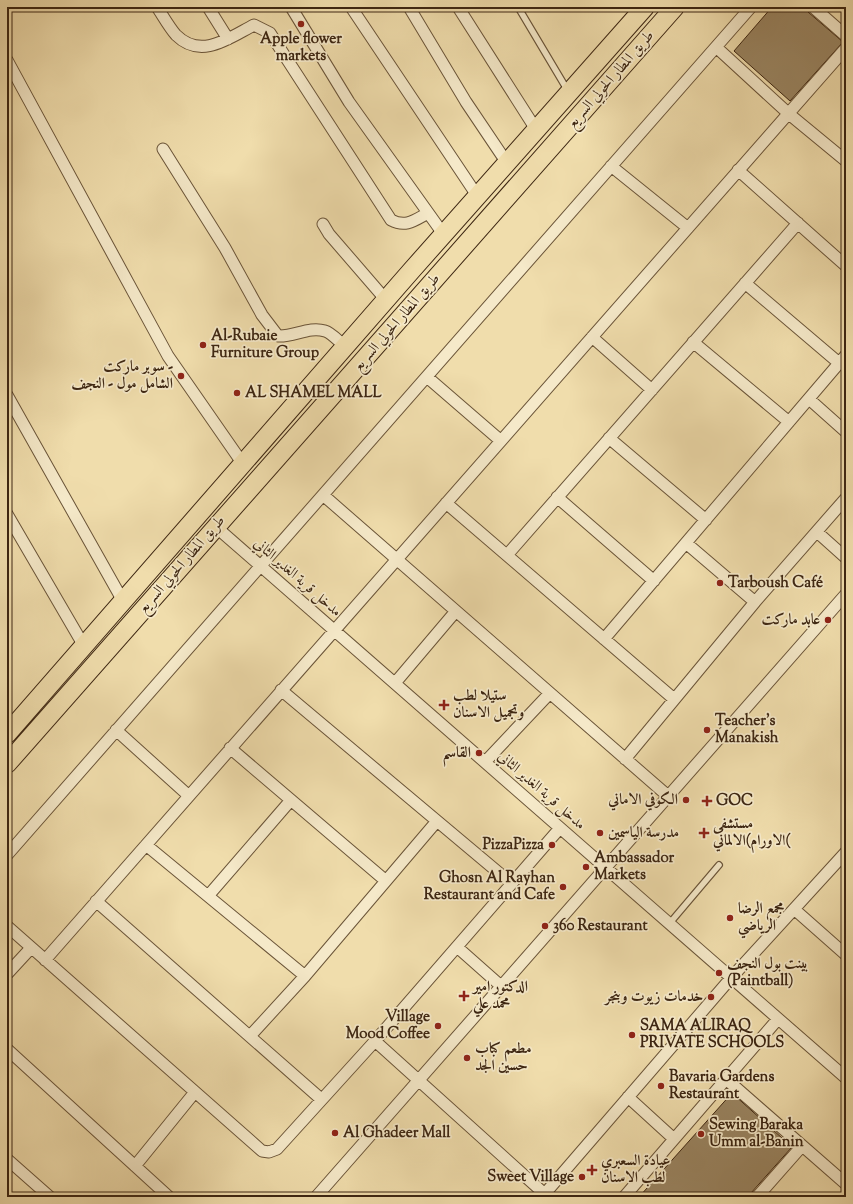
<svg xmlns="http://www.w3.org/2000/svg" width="853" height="1204" viewBox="0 0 853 1204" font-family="'Sorts Mill Goudy',Amiri,serif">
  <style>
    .building { fill: #9a8562; stroke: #3d2612 }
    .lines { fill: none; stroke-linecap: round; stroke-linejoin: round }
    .service-casing { stroke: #6a5438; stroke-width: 8 }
    .minor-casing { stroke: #6a5438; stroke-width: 13 }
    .trunk-casing { stroke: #3d2612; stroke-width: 20 }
    .service { stroke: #f5e9c9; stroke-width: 5.5 }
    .minor { stroke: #f5e9c9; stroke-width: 11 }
    .trunk { stroke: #f0ddac; stroke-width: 18 }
    .poi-dot { fill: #8f2418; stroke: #f5e9c9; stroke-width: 1.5 }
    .labels { text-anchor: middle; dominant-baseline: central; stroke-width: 3.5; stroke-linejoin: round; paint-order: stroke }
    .poi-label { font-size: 15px; font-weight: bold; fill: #3d2612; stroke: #f5e9c9; text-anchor: start }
    .street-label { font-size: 15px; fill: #3d2612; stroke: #f5e9c9 }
  </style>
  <rect width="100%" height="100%" fill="#f0ddac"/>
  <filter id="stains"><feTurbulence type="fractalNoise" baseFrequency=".005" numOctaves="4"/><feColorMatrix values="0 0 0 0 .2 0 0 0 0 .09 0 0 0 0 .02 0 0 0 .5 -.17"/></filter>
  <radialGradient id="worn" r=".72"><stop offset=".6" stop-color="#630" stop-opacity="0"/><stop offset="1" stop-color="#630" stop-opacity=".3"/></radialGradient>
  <!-- building -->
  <path class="building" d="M772,7h34l2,5 35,30 -53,59 -56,-50z
    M732,1093l60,54 -41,46 -3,4h-109z"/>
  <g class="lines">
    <defs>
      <path id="service" d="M518,7l50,84
        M669,924l50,-59"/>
      <path id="minor" d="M157,7c6,9 12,20 19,28 25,25 53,3 78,-10l16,8 121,187c15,8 24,0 37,-7
        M208,7l20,32
        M291,7l58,95 95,133
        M351,7l127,190
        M409,7l57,95 41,61
        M458,7l79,124
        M813,7l33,29
        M716,47l73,67 57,47
        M7,60l161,296 75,108
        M163,149l62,99 37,67 16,21c16,1 31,-10 47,-5 7,2 15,12 21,16
        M611,166l77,62
        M738,170l108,96
        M323,224l6,10 57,66
        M745,283l94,80
        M592,337l60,53
        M693,342l96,80
        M427,377l74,64
        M7,395l116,206
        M809,399l37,33
        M609,438l97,82
        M323,495l345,301
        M557,497l97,84
        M446,503l228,196
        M7,514l77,132
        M216,527l630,551
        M817,532l29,26
        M686,543l69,59
        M507,555l291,-332
        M604,639l242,-284
        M395,683l61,-72
        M281,690l230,193
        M116,730l73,66
        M230,748l156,133
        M625,759l130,-157 91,-104
        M485,762l65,-69
        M146,845l159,131
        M7,855l744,-848
        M208,896l83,-96
        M96,901l225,198
        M794,909l52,46
        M7,926l255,225 7,1 8,-3 98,-108 185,-213
        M457,947l44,39
        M45,960l801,-912
        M7,974l24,-26
        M250,1036l55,-60 132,-155
        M375,1041l173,156
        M7,1049l162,148
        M726,1079l120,105
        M628,1097l46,42
        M7,1159l43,38
        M135,1166l60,-74
        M316,1197l530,-603
        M542,1197l189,-219 115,-126
        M624,1197l154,-178
        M757,1197l45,-51"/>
      <path id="trunk" d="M7,734l404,-463 234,-264
        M7,764l668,-757"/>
    </defs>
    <!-- service casing -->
    <use href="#service" class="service-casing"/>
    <!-- minor casing -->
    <use href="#minor" class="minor-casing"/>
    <!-- trunk casing -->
    <use href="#trunk" class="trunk-casing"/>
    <!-- service -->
    <use href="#service" class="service"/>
    <!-- minor -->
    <use href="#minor" class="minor"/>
    <!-- trunk -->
    <use href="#trunk" class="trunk"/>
  </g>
  <!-- markers -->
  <g class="poi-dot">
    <circle cx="301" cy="24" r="4"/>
    <circle cx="203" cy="345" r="4"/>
    <circle cx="181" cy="376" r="4"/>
    <circle cx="237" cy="393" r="4"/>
    <circle cx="720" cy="583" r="4"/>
    <circle cx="828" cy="620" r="4"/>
    <path d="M442 699h4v4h4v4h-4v4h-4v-4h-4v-4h4z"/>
    <circle cx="707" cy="730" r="4"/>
    <circle cx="479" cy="753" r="4"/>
    <circle cx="686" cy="800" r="4"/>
    <path d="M705 795h4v4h4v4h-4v4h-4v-4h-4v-4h4z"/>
    <circle cx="600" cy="833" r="4"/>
    <path d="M702 827h4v4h4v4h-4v4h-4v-4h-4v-4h4z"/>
    <circle cx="552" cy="845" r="4"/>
    <circle cx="586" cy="867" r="4"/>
    <circle cx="563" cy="887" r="4"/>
    <circle cx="730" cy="918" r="4"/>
    <circle cx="545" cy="926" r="4"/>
    <circle cx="719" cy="973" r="4"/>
    <path d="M462 990h4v4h4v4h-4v4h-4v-4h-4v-4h4z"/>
    <circle cx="711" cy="997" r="4"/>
    <circle cx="438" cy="1026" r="4"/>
    <circle cx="632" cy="1035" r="4"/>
    <circle cx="467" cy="1058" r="4"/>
    <circle cx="661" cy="1086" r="4"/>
    <circle cx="335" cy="1133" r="4"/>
    <circle cx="701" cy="1134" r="4"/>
    <path d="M590 1164h4v4h4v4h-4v4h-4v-4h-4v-4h4z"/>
    <circle cx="582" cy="1177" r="4"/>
  </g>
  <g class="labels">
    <!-- poi labels -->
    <g class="poi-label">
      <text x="301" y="39" text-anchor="middle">Apple flower<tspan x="301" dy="17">markets</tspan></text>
      <text x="211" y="336">Al-Rubaie<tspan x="211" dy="17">Furniture Group</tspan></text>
      <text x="173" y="367" text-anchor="end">سوبر ماركت -<tspan x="173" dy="17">الشامل مول - النجف</tspan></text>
      <text x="245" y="393">AL SHAMEL MALL</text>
      <text x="728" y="583">Tarboush Café</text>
      <text x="820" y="620" text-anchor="end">عابد ماركت</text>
      <text x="453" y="696">ستيلا لطب<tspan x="453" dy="17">وتجميل الاسنان</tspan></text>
      <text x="715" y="721">Teacher's<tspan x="715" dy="17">Manakish</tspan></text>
      <text x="471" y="753" text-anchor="end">القاسم</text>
      <text x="678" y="800" text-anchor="end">الكوفي الاماني</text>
      <text x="716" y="801">GOC</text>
      <text x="713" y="824">مستشفى<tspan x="713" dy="17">الاورام)الالماني(</tspan></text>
      <text x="608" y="833">مدرسة الياسمين</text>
      <text x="544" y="845" text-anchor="end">PizzaPizza</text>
      <text x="594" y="858">Ambassador<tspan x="594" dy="17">Markets</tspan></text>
      <text x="555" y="878" text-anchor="end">Ghosn Al Rayhan<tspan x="555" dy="17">Restaurant and Cafe</tspan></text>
      <text x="738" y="909">مجمع الرضا<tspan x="738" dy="17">الرياضي</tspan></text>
      <text x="553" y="926">360 Restaurant</text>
      <text x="727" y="964">بينت بول النجف<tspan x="727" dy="17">(Paintball)</tspan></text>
      <text x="473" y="987">الدكتور امير<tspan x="473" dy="17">محمد علي</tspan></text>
      <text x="703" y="997" text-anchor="end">خدمات زيوت وبنجر</text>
      <text x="430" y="1017" text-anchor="end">Village<tspan x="430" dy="17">Mood Coffee</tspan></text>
      <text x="640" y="1026">SAMA ALIRAQ<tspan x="640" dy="17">PRIVATE SCHOOLS</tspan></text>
      <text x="475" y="1049">مطعم كباب<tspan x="475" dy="17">حسين الجد</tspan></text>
      <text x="669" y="1077">Bavaria Gardens<tspan x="669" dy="17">Restaurant</tspan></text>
      <text x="709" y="1125">Sewing Baraka<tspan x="709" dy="17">Umm al-Banin</tspan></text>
      <text x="343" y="1133">Al Ghadeer Mall</text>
      <text x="601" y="1161">عيادة السعبري<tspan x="601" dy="17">لطب الاسنان</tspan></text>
      <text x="574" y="1177" text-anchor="end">Sweet Village</text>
    </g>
    <!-- street labels -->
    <g class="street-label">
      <text transform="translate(611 80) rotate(-49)">طريق المطار الحولي السريع</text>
      <text transform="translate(397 323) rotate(-49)">طريق المطار الحولي السريع</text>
      <text transform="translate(182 565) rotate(-49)">طريق المطار الحولي السريع</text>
      <text transform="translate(297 578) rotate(41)">مدخل قرية الغدير الثاني</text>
      <text transform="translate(541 791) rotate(41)">مدخل قرية الغدير الثاني</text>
    </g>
  </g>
  <!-- margin -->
  <rect width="853" height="1204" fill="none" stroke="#f0ddac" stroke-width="24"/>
  <rect x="8" y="8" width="837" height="1188" fill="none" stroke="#3d2612" stroke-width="2"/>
  <rect x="12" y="12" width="829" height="1180" fill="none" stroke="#3d2612"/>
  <rect width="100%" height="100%" filter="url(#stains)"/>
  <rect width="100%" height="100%" fill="url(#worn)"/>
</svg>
